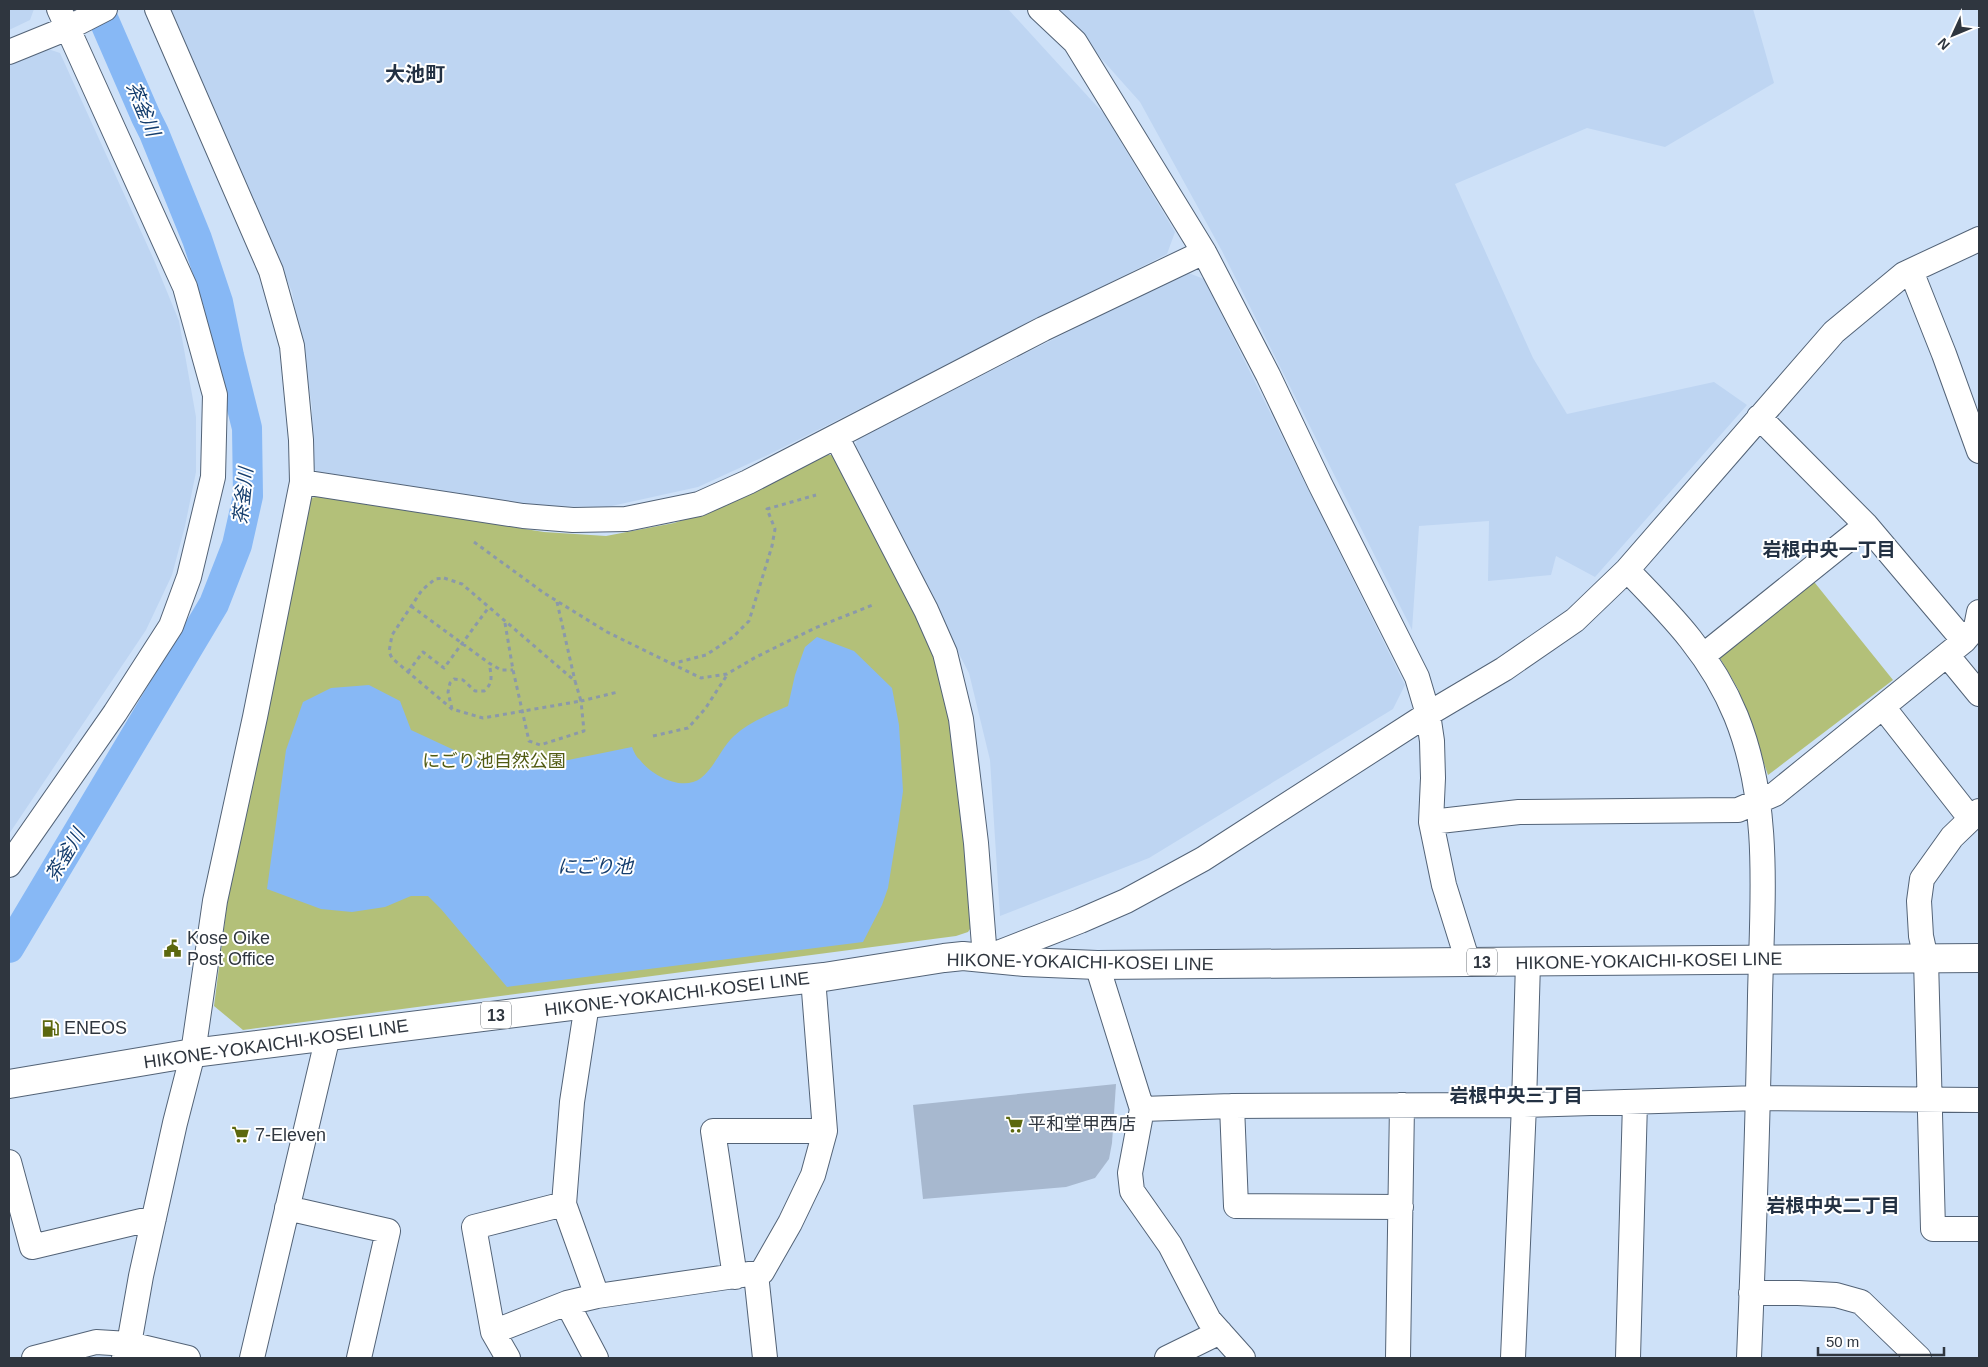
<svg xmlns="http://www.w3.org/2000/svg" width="1988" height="1367" viewBox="0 0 1988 1367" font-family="Arial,'Noto Sans JP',sans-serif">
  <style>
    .built { fill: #bed5f2 }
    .green { fill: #b3c079 }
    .water { fill: #87b8f5 }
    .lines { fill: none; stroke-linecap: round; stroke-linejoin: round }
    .river { stroke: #87b8f5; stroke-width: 30 }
    .building { fill: #a7b8cf }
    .minor-casing { stroke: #536377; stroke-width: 26 }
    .major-casing { stroke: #536377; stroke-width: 30 }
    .path { stroke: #8b99aa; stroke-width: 3; stroke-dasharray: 4 4; stroke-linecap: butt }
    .minor { stroke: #fff; stroke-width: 24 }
    .major { stroke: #fff; stroke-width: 28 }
    .labels { text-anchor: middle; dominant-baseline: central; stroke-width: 4; stroke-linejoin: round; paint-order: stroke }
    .shield { fill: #fff; stroke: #6d7279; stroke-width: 1 }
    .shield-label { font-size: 16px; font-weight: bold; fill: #2f363f }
    .park-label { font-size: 18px; fill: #515b12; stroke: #fff }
    .poi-label { font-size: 18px; fill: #2f363f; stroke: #fff; text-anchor: start }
    .street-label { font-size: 18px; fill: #2f363f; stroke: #fff }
    .water-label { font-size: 19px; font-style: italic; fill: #143d6d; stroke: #fff }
    .neighbourhood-label { font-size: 19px; font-weight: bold; fill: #233143; stroke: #fff }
    .quarter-label { font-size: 20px; font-weight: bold; fill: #233143; stroke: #fff }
  </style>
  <rect width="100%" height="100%" fill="#cee1f8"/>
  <!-- built -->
  <path class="built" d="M9,9h25l-4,11 -21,10z
    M171,9h837l96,105 71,118 -8,22 -397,200 -72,33 -91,20 -77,-1 -211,-31 -7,-10v-59l-20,-114z
    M1057,9h696l21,74 -109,64 -78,-19 -132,56 78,174 34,56 147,-32 33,23 -152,172 -39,-21 -5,19 -63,6 1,-60 -70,5 -7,104 -190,-379 -82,-149z
    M45,48l15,5 94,207 25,61 17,96v55l-11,54 -13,49 -26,55 -137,204v-769z
    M1186,272l18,7 201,406 -12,24 -244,149 -149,58 -10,-156 -21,-87 -115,-218 3,-16z"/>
  <!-- green -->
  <path class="green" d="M823,455h14l94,188 20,65 23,215 -6,9 -12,4 -713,94 -29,-24 18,-140 79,-368 9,-2 224,36 62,4 68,-13 45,-15z
    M1811,578l82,102 -125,95 -30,-86 -21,-36z"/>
  <!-- water -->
  <path class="water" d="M817,637l37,14 38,37 7,37 4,66 -4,29 -11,68 -6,17 -19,37 -356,45 -66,-78 -13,-13h-17l-26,11 -33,5 -31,-3 -54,-20 19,-139 17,-48 28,-14 38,-3 31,16 11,29 71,33 42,6 108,-22c2,5 4,10 8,13 12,16 43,32 61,18 14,-11 20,-30 33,-42 15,-14 36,-22 54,-30l7,-31 10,-28z"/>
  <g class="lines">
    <!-- river -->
    <path class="river" d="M9,948l205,-344 23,-59 11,-49 -1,-68 -18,-72 -11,-54 -21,-63 -43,-106 -8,-16 -47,-108"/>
  </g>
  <!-- building -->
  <path class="building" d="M1116,1084l-4,59 -3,16 -14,19 -29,9 -143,12 -10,-94z"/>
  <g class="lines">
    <defs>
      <path id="minor" d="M1040,9l35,33 129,210 64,123 52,109 97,193 11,37 4,27 1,37 -2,44 13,63 24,77
        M9,52l59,-24 37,-19
        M1911,271l33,83 35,97
        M837,438l89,172 19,43 16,66 15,124 9,115 95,-37 46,-20 77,-42 225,-145 76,-45 71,-49 52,-50 207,-238 70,-58 75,-35
        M302,482l221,34 50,4 53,-1 73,-15 49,-22 295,-153 161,-77
        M1627,570c45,46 84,85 109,146 36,89 26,186 24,280 -2,121 -6,241 -11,362
        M1964,641l12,-14 3,-15
        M1704,655l162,-130
        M1947,655l32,39
        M1883,707l87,111
        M1979,811l-27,26 -30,42 -3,22 2,35 5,23 7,270h46
        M1431,822l88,-10 219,-2 37,-16 189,-153 -98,-116 -107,-108
        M9,865l106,-152 56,-87 18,-49 24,-100 2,-82 -30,-108 -126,-278
        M1097,965l45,144 -12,64 2,18 38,54 39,75 34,38
        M587,1004l-15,98 -8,102 33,92
        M1232,1106l4,100 165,1
        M1142,1109l90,-3 292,-1 235,-7 220,2
        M9,1162l23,85 122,-29
        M287,1208l101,23 -29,127
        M756,1274l9,84
        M735,1277l-22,-146h112
        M1751,1293h47l38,2 25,7 58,56
        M567,1303l29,55
        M493,1332l74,-29 30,-7 165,-24 28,-49 23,-48 12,-44 -12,-153
        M34,1358l62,-16 33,2 59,14
        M124,1358l5,-14 12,-68 34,-153 18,-70 22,-152 40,-184 47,-235 -1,-42 -9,-94 -21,-75 -114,-262
        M252,1358l76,-322
        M508,1358l-15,-26 -19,-105 90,-23
        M1167,1358l53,-26
        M1398,1358l4,-253
        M1513,1358l11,-253 4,-143
        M1628,1358l7,-256"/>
      <path id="major" d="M9,1084l184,-31 394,-49 237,-27 120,-19 19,-2 62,6 72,3 882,-7"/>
    </defs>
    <!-- minor casing -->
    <use href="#minor" class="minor-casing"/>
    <!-- major casing -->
    <use href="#major" class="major-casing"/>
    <!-- path -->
    <path class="path" d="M474,542l70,51 63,39 94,46 26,-4 29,-17 59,-29 60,-24
      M444,578l18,6 113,97 6,20 -98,17 -31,-9 -44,-37 -16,-14 -3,-6 3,-17 30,-45 13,-11z
      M557,602l18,79
      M411,606l78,57 12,7h12
      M505,623l8,47 16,71 11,4 44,-14 -3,-30 37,-9
      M671,664l35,-9 27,-18 16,-16 23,-75 3,-17 -8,-20 49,-14
      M408,672l15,-20 21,16 45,-61
      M452,709l-4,-17 2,-9 4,-4 9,1 12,11h9c10,-8 7,-17 5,-28
      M653,736l35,-8 17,-19 22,-34"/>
    <!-- minor -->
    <use href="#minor" class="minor"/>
    <!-- major -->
    <use href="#major" class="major"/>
  </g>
  <!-- icons -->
  <defs>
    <symbol id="civic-bare" viewBox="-9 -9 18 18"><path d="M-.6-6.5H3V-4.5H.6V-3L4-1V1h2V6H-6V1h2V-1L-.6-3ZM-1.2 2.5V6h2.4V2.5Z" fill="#5c680e" stroke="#fff" stroke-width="2.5" paint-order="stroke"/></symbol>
    <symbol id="fuel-bare" viewBox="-9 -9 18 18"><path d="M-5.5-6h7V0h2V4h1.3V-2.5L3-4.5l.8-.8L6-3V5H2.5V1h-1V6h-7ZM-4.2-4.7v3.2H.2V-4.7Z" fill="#5c680e" stroke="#fff" stroke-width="2.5" paint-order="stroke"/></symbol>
    <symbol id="supermarket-bare" viewBox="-9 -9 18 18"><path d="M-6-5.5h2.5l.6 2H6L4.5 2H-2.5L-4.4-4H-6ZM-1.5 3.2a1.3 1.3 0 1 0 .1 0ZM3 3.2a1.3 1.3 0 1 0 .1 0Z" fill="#5c680e" stroke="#fff" stroke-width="2.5" paint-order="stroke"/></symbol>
  </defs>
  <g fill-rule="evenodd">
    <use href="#civic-bare" x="160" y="936" width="25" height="25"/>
    <use href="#fuel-bare" x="38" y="1016" width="25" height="25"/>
    <use href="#supermarket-bare" x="1002" y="1112" width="25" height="25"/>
    <use href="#supermarket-bare" x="228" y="1122" width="25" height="25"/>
  </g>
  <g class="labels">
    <!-- shield labels -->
    <g class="shield">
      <rect x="1467" y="948.5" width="30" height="27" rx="4"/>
      <rect x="481" y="1001.5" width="30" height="27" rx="4"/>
    </g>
    <g class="shield-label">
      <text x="1482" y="962">13</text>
      <text x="496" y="1015">13</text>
    </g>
    <!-- park labels -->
    <g class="park-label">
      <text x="494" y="761">にごり池自然公園</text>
    </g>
    <!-- poi labels -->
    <g class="poi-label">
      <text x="187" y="938">Kose Oike<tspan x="187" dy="21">Post Office</tspan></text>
      <text x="64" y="1028">ENEOS</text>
      <text x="1028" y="1124">平和堂甲西店</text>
      <text x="255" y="1135">7-Eleven</text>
    </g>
    <!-- street labels -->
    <g class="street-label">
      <text transform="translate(1649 961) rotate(-1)">HIKONE-YOKAICHI-KOSEI LINE</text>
      <text transform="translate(1080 962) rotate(1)">HIKONE-YOKAICHI-KOSEI LINE</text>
      <text transform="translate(677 994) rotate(-7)">HIKONE-YOKAICHI-KOSEI LINE</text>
      <text transform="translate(276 1044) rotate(-8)">HIKONE-YOKAICHI-KOSEI LINE</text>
    </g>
    <!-- water labels -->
    <g class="water-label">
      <text transform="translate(143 109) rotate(67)">茶釜川</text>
      <text transform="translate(243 496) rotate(-84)">茶釜川</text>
      <text transform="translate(65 855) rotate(-59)">茶釜川</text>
      <text x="595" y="866">にごり池</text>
    </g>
    <!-- neighbourhood labels -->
    <g class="neighbourhood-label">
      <text x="1829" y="549">岩根中央一丁目</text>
      <text x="1516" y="1095">岩根中央三丁目</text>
      <text x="1833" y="1205">岩根中央二丁目</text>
    </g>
    <!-- quarter labels -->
    <g class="quarter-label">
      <text x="415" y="74">大池町</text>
    </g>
  </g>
  <!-- border -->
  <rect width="1988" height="1367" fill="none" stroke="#2f363f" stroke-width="20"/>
  <!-- north arrow -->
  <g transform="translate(1953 35) rotate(226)" stroke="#ffffff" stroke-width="4" paint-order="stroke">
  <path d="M0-4L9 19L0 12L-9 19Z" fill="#2f363f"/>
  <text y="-8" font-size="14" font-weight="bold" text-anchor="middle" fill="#2f363f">N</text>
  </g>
  <!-- scale -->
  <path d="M1818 1347v8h126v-8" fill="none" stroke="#2f363f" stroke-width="2.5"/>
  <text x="1826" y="1347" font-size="15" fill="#2f363f" stroke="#ffffff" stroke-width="4" paint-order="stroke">50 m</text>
</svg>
